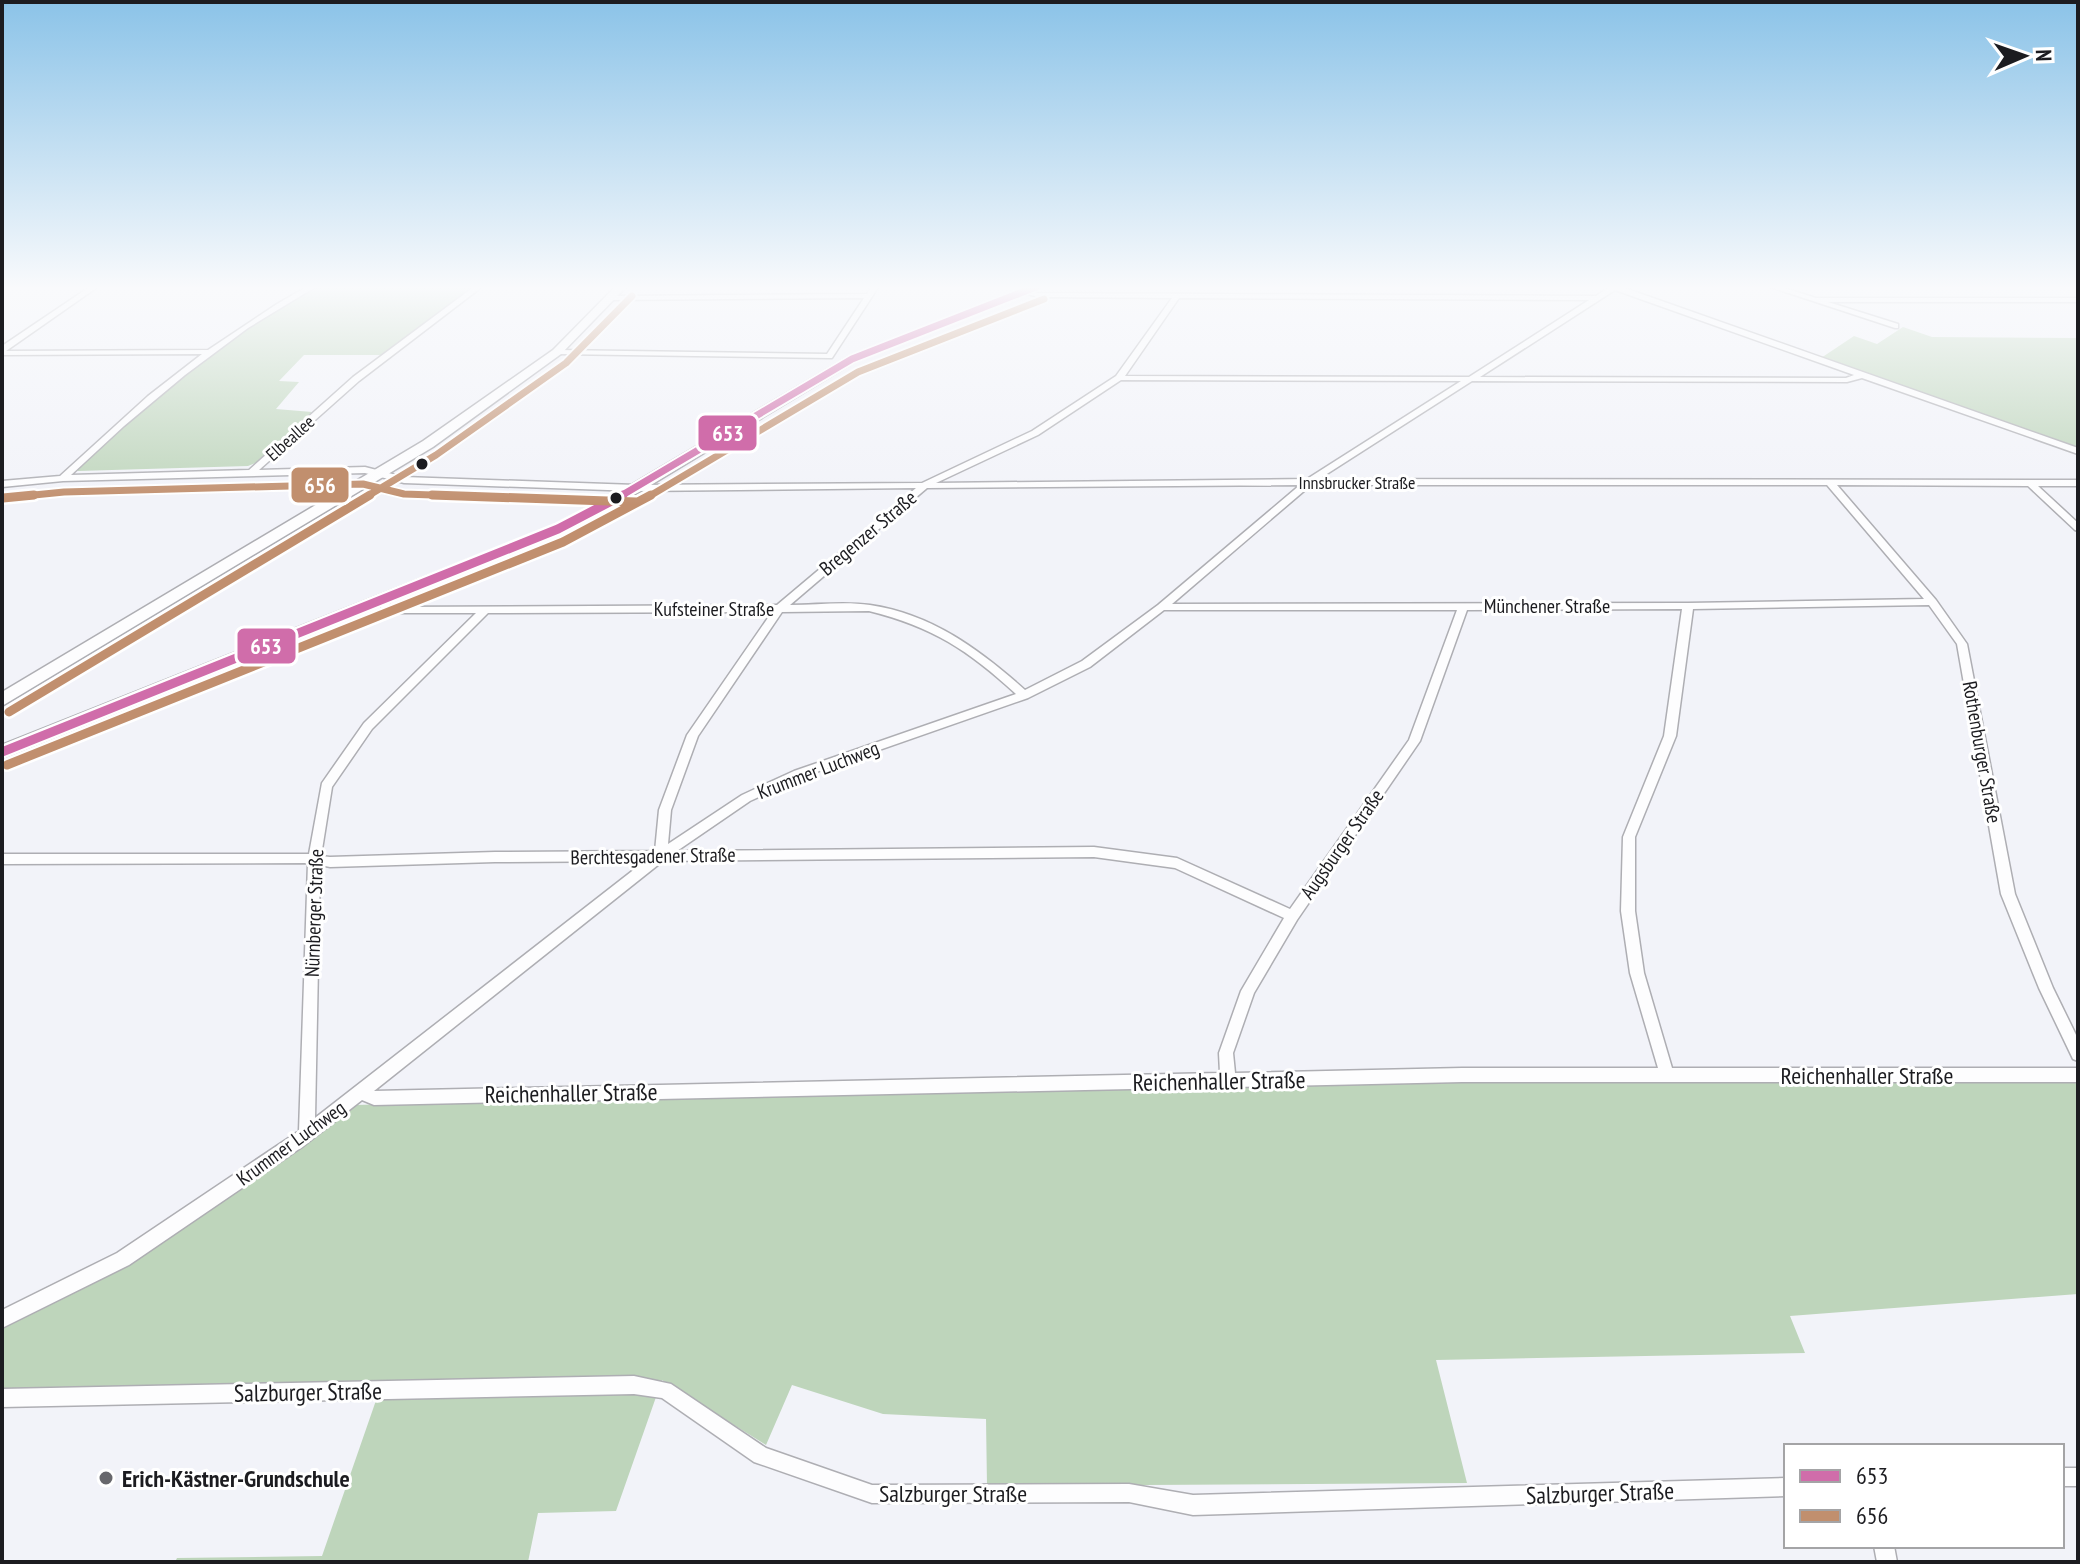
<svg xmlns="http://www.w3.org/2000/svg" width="2080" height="1564" viewBox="0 0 2080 1564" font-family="'PT Sans Narrow',sans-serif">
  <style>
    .forest { fill: #bed5bb }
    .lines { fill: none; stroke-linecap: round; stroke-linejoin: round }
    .street-casing { stroke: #aeaeb3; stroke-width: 3 }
    .secondary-casing { stroke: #aeaeb3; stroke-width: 3 }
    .street { fill: #fdfdfe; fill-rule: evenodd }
    .secondary { fill: #fdfdfe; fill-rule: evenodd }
    .bus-1-far1-casing { stroke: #fff; stroke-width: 11 }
    .bus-1-casing { stroke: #fff; stroke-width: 14 }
    .bus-2-far1-casing { stroke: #fff; stroke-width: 11 }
    .bus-2-casing { stroke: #fff; stroke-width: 14 }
    .bus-1-far1 { stroke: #d06daa; stroke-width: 7 }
    .bus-1 { stroke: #d06daa; stroke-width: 9 }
    .bus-2-far1 { stroke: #c18f6e; stroke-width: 7 }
    .bus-2 { stroke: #c18f6e; stroke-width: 9 }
    .bus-dot { fill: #1c1c20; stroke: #fff; stroke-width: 3 }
    .poi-dot { fill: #67676c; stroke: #fff; stroke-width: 3 }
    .labels { text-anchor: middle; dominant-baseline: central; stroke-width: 6; stroke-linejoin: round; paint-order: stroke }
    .far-street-label { font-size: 18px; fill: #1c1c20; stroke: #fff }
    .street-label { font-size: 20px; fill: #1c1c20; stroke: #fff }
    .near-street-label { font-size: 24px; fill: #1c1c20; stroke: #fff }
    .near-poi-label { font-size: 24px; font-weight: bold; fill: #1c1c20; stroke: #fff; text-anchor: start }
    .line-badge { stroke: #fff; stroke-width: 3 }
    .badge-label { font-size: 22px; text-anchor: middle; font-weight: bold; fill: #fff }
  </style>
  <rect width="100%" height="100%" fill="#f2f3f9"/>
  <!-- forest -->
  <path class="forest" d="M317,286h158l-94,69h-77l-25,26 20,1 -23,27 36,3 -54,50 -10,4 -170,5 -1,-2c74,-71 151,-132 240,-183z
    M1903,327l29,10 146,1v113l-260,-91 36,-24 23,8z
    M2078,1071v223l-288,22 15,37 -369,7 31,123 -480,3 -1,-67 -103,-5 -91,-29 -26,60 -104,-65 -46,131 -78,2 -10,49h-353l2,-4 145,-2 59,-170 -379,7v-69l125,-60 229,-159 1106,-30z"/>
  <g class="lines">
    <defs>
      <path id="street" d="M91,286h8l-93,65 202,-1 69,-46 31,-18h9l-69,42 -63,47 -61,51 -53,49 178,-5 104,-93 122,-91h8l-124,95 -100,89 106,-3 39,10 232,8 286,-2 110,-52 84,-55 56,-78 -135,-1 -12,-4v-4l13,4 558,3 12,-8 -1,-2h12l459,162v6l-216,-76 -15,4 -375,-1 -153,98 759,1v6h-40l40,37v8l-3,-1 -47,-44 -191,-1 99,115 31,44 48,250 38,94 25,51v22l-5,-2 -34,-71 -38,-94 -44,-250 -28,-39 -236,4 -17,127 -41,101v74l9,62 28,95h406v14h-616l-229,5 -5,2 -5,-2 -849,18 -12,-5 -60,47 -173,118 -127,63v-18l115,-57 182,-122 9,-268 -306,1v-10h307l13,-71 42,-60 112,-110h-88l-4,-1 -7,-11 1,-2h8l5,8 386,-2 139,-117 -280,3 -232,-8 -39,-10 -302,8 -61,6v-6l58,-5 88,-80 54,-42 -200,1v-9zM1615,290l239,85 -8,3 -366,-1zM1179,298l410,2 -120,77 -344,-1zM1121,380l340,1 -154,98 -371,4 102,-48zM1300,485l-142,120 -76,56 -57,29c-45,-40 -93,-76 -155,-85 -25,-4 -54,0 -80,0l137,-117zM1311,485h516l97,114 -236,4 -516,1zM1682,609l-18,127 -41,101 -2,74 9,62 28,95h-196l-227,5 -2,-20 21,-60 43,-73 123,-179 47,-131zM1164,610h293l-48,130 -119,169 -113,-51 -83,-11 -417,4 73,-50 52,-24 226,-79 62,-31zM869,611c64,16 99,39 147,83l-222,77 -52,24 -74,49 3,-34 27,-74 84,-124zM772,612l-85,123 -28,75 -4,41 -160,1 -165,5 -9,-1 11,-69 40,-58 116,-116zM1094,857l81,11 109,50 -43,73 -22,62 1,20 -846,18 289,-230zM645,861l-330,257 5,-253 10,2 165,-5z
        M872,286h7l-47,72h-3l-272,-4 -4,-2 4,-2 270,4 37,-56 -253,2 -4,-2 4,-2 256,-2z
        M1767,286h11l38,12h262v4h-250l70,22v4h-3z
        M634,1376l37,8 95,64 106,37 257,-1 64,11 593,-17v18l-593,19 -64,-13 -257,1 -118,-41 -92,-64 -28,-4 -632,13v-18z
        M2062,1468h16v18h-16z
        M1874,1546h20l3,16h-20z"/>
      <path id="secondary" d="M616,286h11l-66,68 -128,93 -431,259v-14l421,-251 130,-91z
        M1029,286h15l-188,75 -215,130 -78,41 -561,226v-13l551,-219 78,-41 217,-128z"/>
    </defs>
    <!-- street casing -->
    <use href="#street" class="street-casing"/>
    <!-- secondary casing -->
    <use href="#secondary" class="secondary-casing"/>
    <!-- street -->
    <use href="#street" class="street"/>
    <!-- secondary -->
    <use href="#secondary" class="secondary"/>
    <defs>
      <path id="bus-1-far1" d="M619,497l233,-138 186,-73"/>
      <path id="bus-1" d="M2,752l556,-223 65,-34"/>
      <path id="bus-2-far1" d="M14,497l50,-5 299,-8 41,10 86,3
        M366,497l70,-42 130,-92 66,-67
        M648,497l210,-125 186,-73"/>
      <path id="bus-2" d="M432,495l204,7
        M3,498l31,-3
        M9,712l361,-217
        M7,765l556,-223 88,-47"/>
    </defs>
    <!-- bus-1-far1 casing -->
    <use href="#bus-1-far1" class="bus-1-far1-casing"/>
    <!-- bus-1 casing -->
    <use href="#bus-1" class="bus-1-casing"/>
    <!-- bus-2-far1 casing -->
    <use href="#bus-2-far1" class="bus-2-far1-casing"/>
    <!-- bus-2 casing -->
    <use href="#bus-2" class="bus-2-casing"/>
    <!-- bus-1-far1 -->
    <use href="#bus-1-far1" class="bus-1-far1"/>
    <!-- bus-1 -->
    <use href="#bus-1" class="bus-1"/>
    <!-- bus-2-far1 -->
    <use href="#bus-2-far1" class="bus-2-far1"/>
    <!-- bus-2 -->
    <use href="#bus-2" class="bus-2"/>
  </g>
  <!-- sky -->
  <linearGradient id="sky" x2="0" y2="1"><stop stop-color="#8bc3e8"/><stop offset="0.57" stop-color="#f9fafc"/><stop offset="1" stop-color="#f9fafc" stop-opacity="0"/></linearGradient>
  <rect width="2080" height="505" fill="url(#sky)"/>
  <!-- markers -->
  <g class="bus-dot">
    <circle cx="422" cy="464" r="7"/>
    <circle cx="616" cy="498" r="7"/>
  </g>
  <circle class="poi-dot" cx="106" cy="1478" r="8"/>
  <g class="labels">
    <!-- far-street labels -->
    <g class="far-street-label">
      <text transform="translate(290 438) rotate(-42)">Elbeallee</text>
      <text x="1357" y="482">Innsbrucker Straße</text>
    </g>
    <!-- street labels -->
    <g class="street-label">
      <text transform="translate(868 533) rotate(-40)">Bregenzer Straße</text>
      <text x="1547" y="606">Münchener Straße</text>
      <text x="714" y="609">Kufsteiner Straße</text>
      <text transform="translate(1982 752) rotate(80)">Rothenburger Straße</text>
      <text transform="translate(818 770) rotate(-21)">Krummer Luchweg</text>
      <text transform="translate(1342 844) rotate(-55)">Augsburger Straße</text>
      <text transform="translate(653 856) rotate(-1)">Berchtesgadener Straße</text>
      <text transform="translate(314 913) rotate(-88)">Nürnberger Straße</text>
      <text transform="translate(291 1143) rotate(-36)">Krummer Luchweg</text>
    </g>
    <!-- near-street labels -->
    <g class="near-street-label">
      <text x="1867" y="1075">Reichenhaller Straße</text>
      <text transform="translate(1219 1081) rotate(-1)">Reichenhaller Straße</text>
      <text transform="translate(571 1093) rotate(-1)">Reichenhaller Straße</text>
      <text transform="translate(308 1392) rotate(-1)">Salzburger Straße</text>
      <text x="953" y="1493">Salzburger Straße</text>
      <text transform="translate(1600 1493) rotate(-2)">Salzburger Straße</text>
    </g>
    <!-- near-poi labels -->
    <g class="near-poi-label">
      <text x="122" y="1478">Erich-Kästner-Grundschule</text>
    </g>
  </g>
  <g class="line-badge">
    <rect x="697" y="414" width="61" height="38" rx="8" fill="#d06daa"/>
    <rect x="290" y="466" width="60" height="38" rx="8" fill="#c18f6e"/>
    <rect x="236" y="627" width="61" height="38" rx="8" fill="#d06daa"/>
  </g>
  <g class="badge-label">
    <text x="728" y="441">653</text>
    <text x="320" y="493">656</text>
    <text x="266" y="654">653</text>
  </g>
  <!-- border -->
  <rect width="2080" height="1564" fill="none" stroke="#1c1c20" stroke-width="8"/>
  <!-- legend -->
  <rect x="1784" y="1444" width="280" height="104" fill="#ffffff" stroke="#a4a4a6" stroke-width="2"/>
  <rect x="1800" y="1470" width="40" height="12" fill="#d06daa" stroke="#a4a4a6" stroke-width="2"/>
  <text x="1856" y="1484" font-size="24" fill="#1c1c20">653</text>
  <rect x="1800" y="1510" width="40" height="12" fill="#c18f6e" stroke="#a4a4a6" stroke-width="2"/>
  <text x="1856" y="1524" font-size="24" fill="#1c1c20">656</text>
  <!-- north arrow -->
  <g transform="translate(2024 56) rotate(88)" stroke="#ffffff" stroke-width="6" paint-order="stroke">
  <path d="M0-6L14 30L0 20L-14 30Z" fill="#1c1c20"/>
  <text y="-12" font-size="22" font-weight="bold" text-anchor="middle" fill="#1c1c20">N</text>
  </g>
</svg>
